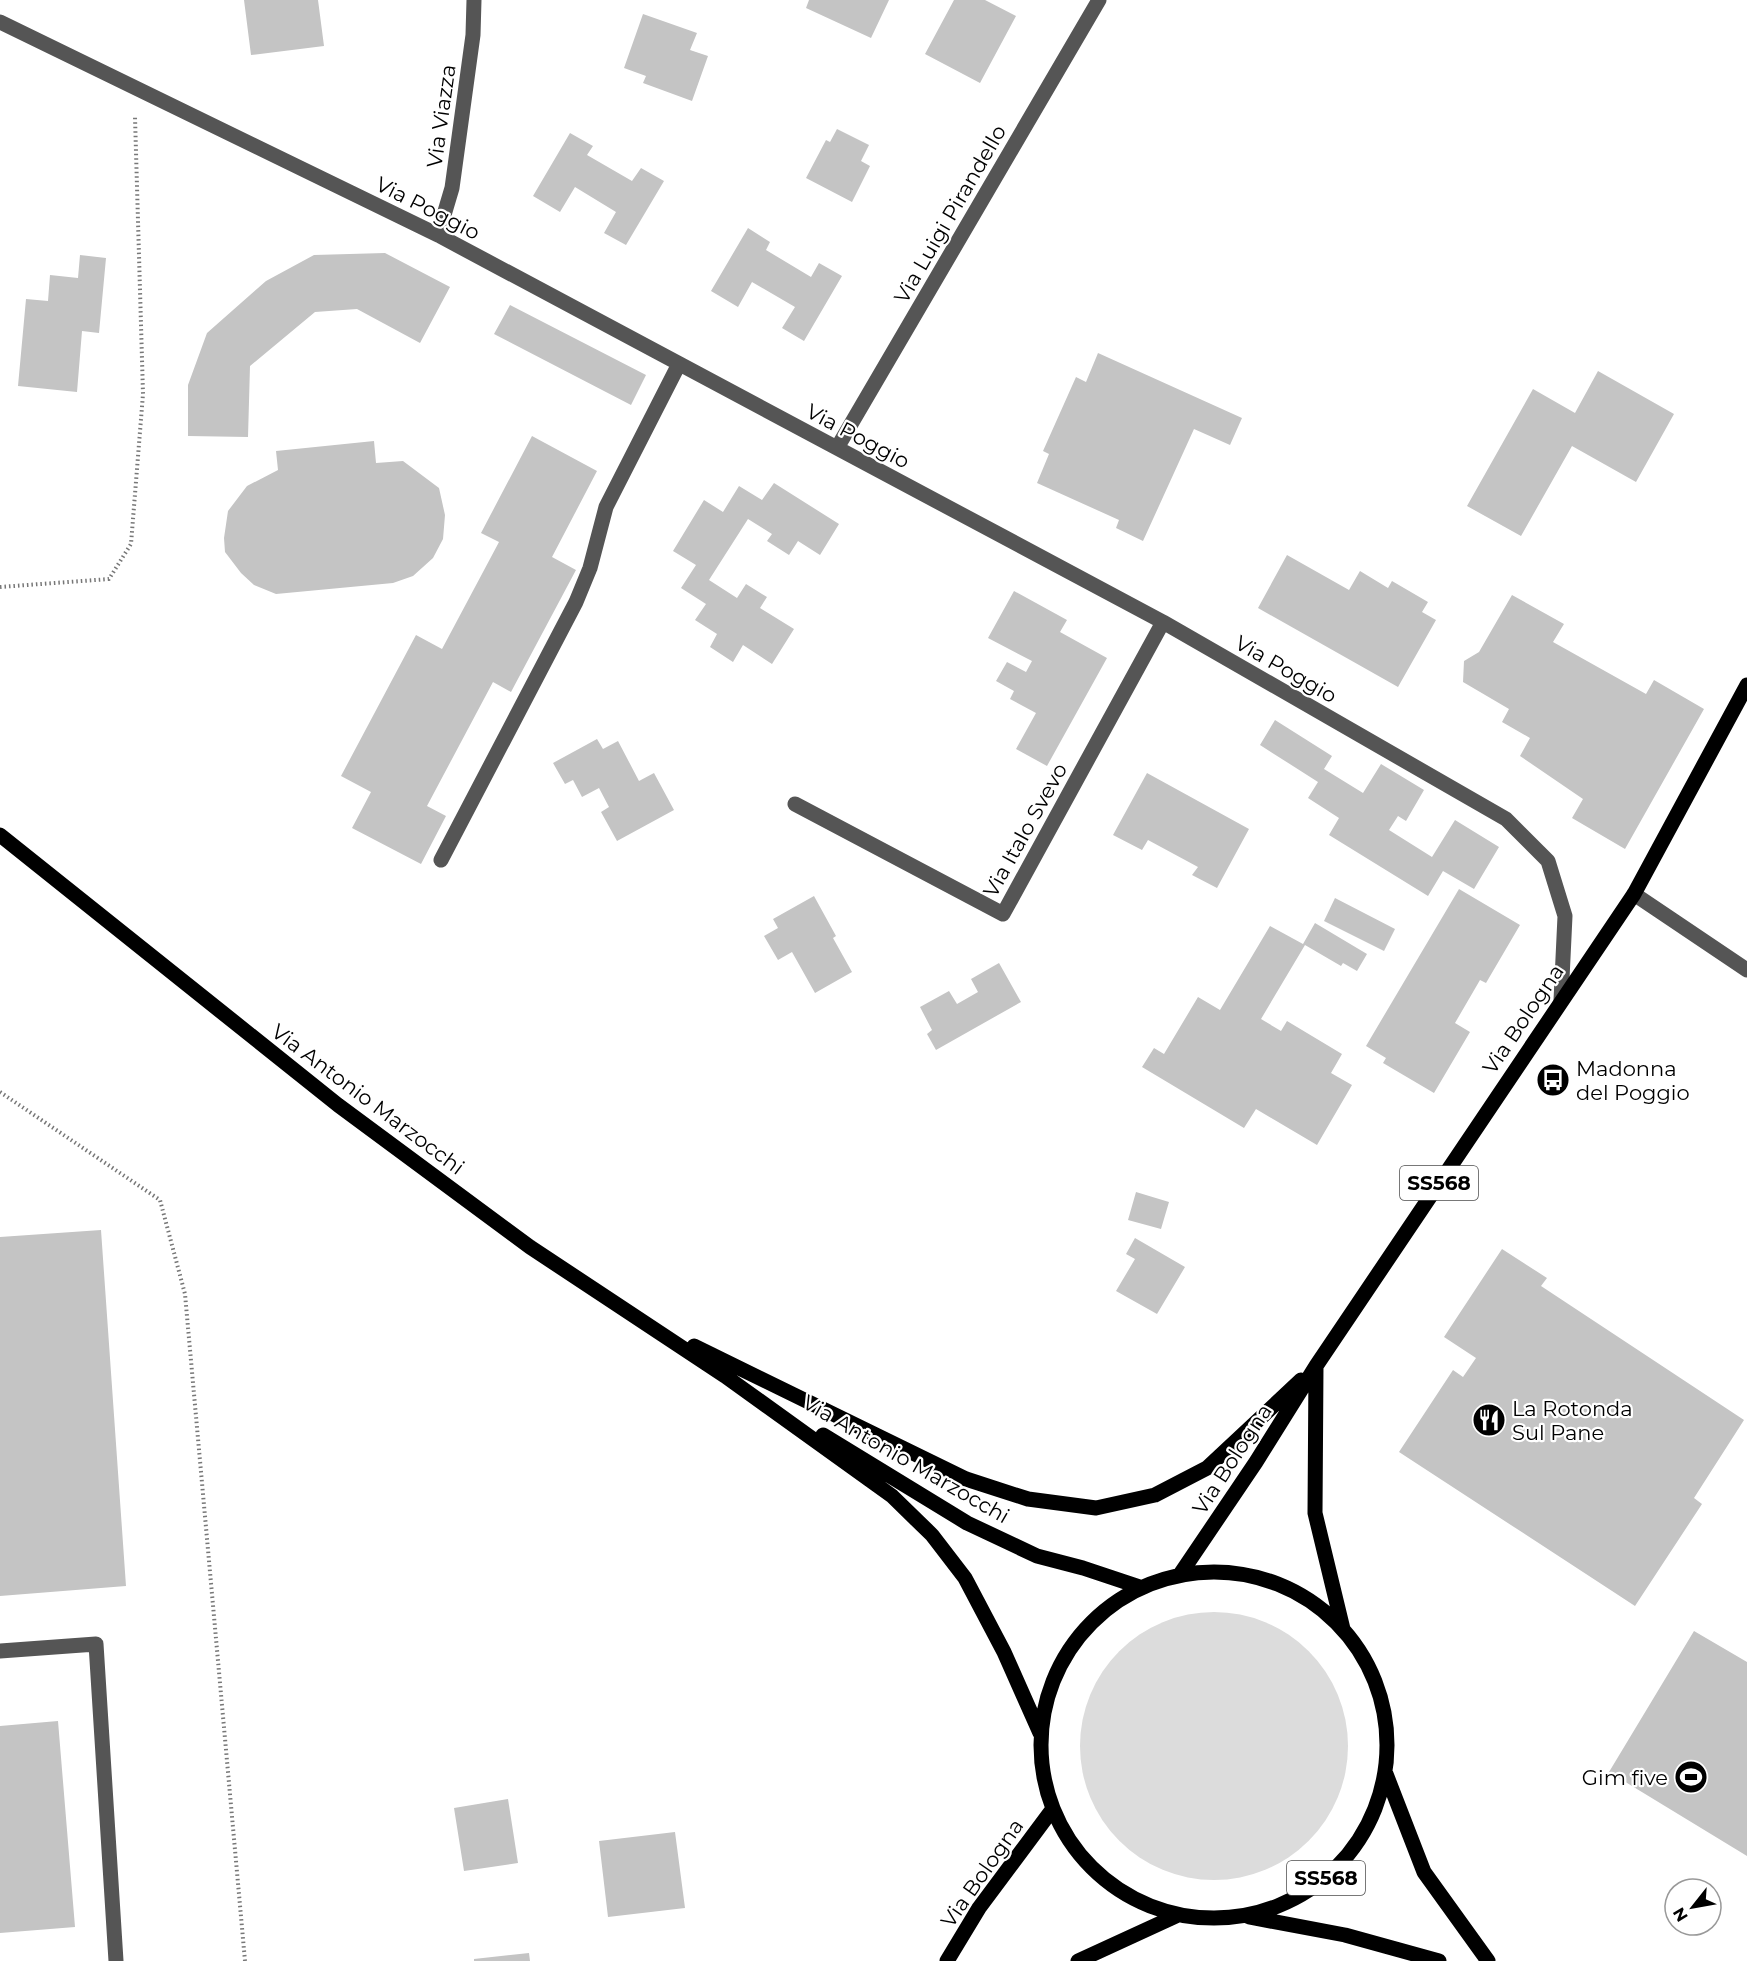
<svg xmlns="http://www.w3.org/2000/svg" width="1747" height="1961" viewBox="0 0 1747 1961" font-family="Montserrat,sans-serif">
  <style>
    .green { fill: #dcdcdc }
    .building { fill: #c4c4c4 }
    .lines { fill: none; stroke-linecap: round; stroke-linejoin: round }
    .path { stroke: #777; stroke-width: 4; stroke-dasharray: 1.5 3; stroke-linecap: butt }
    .minor { stroke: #555; stroke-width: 15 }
    .major { stroke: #000; stroke-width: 15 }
    .labels { text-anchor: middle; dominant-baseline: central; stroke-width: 4.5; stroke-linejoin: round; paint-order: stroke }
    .shield { fill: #fff; stroke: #4c4c4c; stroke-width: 1.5 }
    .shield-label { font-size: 20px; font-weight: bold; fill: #000 }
    .street-label { font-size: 21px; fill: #000; stroke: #fff }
    .poi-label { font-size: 21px; fill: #000; stroke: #fff; text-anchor: start }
  </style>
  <rect width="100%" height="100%" fill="#fff"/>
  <!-- green -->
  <path class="green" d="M1080 1746a134 134 0 1 1 268 0a134 134 0 1 1-268 0Z"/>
  <!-- building -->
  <path class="building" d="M244,0h74l6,46 -73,9z
    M809,0h80l-18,38 -65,-30z
    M954,0h31l31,16 -36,67 -55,-29z
    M643,14l54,19 -7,17 18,6 -16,45 -49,-18 3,-7 -22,-8z
    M837,129l32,16 -8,16 9,5 -18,36 -46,-24 20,-38 4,2z
    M570,133l23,13 -6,9 45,26 9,-13 23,13 -38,64 -22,-12 12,-21 -41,-25 -15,25 -27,-16z
    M748,228l22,14 -4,8 45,27 8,-14 23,13 -38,65 -22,-13 13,-21 -43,-25 -14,25 -27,-16z
    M385,253l65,34 -30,56 -63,-34 -42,3 -65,54 -2,71 -60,-1v-51l19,-52 59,-52 48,-26z
    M80,255l26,3 -7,75 -17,-2 -5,61 -59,-6 8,-87 22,2 2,-26 28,3z
    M510,305l136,70 -15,30 -137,-71z
    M1098,353l144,65 -12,27 -36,-16 -51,112 -27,-13 3,-8 -82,-37 12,-29 -6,-3 33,-74 10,5z
    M1598,371l76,43 -38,68 -64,-36 -51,90 -54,-30 66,-117 42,24z
    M532,436l65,35 -45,86 24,13 -65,122 -18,-10 -66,124 19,10 -25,48 -69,-36 19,-36 -30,-16 75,-141 26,14 57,-107 -18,-9z
    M374,441l2,22 27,-2 36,27 6,27 -2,24 -10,19 -20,18 -20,7 -117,11 -22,-9 -13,-12 -16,-21 -1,-14 4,-27 19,-25 31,-16 -2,-19z
    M774,483l65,41 -19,31 -22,-14 -9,14 -22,-14 5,-7 -24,-15 -39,61 28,18 9,-14 21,13 -7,11 34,21 -22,35 -29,-19 -10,17 -23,-15 7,-13 -22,-14 11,-16 -25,-16 15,-23 -23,-14 31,-51 19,12 16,-26 23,14z
    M1287,555l62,35 11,-19 28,17 4,-7 36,21 -6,10 14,8 -38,67 -140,-79z
    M1014,591l53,29 -7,12 47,26 -60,108 -31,-17 20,-36 -26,-14 4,-8 -18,-10 11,-19 19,10 6,-11 -44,-23z
    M1512,595l52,29 -11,18 93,52 8,-14 50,29 -79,140 -53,-31 11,-19 -63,-43 10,-18 -28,-16 7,-13 -46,-27 1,-21 15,-9z
    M1275,720l57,36 -8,13 39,24 18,-29 43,26 -18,31 -8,-5 -9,14 43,27 23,-37 44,27 -25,42 -31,-18 -15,25 -99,-61 10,-17 -31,-20 10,-16 -58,-37z
    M597,739l6,10 15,-8 21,40 15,-8 20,37 -57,31 -16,-29 8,-5 -10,-19 -17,9 -9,-17 -8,4 -12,-21z
    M1147,773l102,56 -32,59 -25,-13 6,-8 -50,-27 -6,10 -29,-15z
    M1459,889l61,36 -34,58 -6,-3 -25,43 15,9 -36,61 -51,-30 3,-5 -20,-12z
    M814,896l22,40 -3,2 19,34 -37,21 -23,-41 -14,8 -14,-24 14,-8 -5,-9z
    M1335,898l60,31 -11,22 -60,-30z
    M1315,923l52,31 -10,17 -14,-8 -2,3 -36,-21 -44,74 20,12 6,-10 55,33 -11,19 21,12 -35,60 -61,-36 -12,19 -102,-61 12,-19 10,6 34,-57 22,13 50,-84 33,18z
    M999,963l22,39 -85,48 -9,-16 5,-4 -12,-23 29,-16 8,13 21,-12 -7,-13z
    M1136,1192l33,10 -8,27 -33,-9z
    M101,1230l25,356 -126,10v-359z
    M1135,1238l50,29 -28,47 -41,-23 19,-32 -9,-5z
    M1502,1249l45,29 -6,8 203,134 -50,78 8,6 -67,102 -236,-154 54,-82 10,7 13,-19 -32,-21z
    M1694,1631l53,31v194l-138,-84z
    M58,1721l17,206 -75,6v-207z
    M508,1799l10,64 -54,8 -10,-63z
    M675,1832l10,76 -77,9 -9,-76z
    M529,1953l1,8h-56v-2z"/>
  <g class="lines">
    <!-- path -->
    <path class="path" d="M0,587l109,-8 22,-35 12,-150 -8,-277
      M0,1092l160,108 25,94 60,667"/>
    <!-- minor -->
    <path class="minor" d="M0,22l438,213 725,387 343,197 42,42 17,55 -4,84
      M438,235l14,-47 21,-153 1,-35
      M837,448l262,-448
      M795,804l208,110 160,-292
      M441,860l135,-258 14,-34 16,-61 73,-143
      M1634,894l113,76
      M0,1651l96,-7 20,317"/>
    <!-- major -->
    <path class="major" d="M0,835l338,270 192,142 195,129 167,120 40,39 33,43 39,74 36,81
      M694,1346l272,133 62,20 68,9 59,-13 52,-27 94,-88
      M1316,1366l-1,147 28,116
      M823,1435l144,88 70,33 46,12 57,19
      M1041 1745a173 173 0 1 1 346 0a173 173 0 1 1-346 0Z
      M1181,1573l75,-111 60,-96 318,-472 113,-209
      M1386,1774l38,98 64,89
      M1249,1917l96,18 94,26
      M947,1961l32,-53 73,-98
      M1078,1961l98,-45"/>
  </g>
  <!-- icons -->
  <defs>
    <symbol id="bus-disc" viewBox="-11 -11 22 22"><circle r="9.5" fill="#000" stroke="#fff"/><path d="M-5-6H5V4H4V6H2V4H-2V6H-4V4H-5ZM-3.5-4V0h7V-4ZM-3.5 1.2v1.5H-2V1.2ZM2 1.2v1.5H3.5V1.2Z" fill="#fff"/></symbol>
    <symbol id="restaurant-disc" viewBox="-11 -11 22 22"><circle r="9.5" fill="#000" stroke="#fff"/><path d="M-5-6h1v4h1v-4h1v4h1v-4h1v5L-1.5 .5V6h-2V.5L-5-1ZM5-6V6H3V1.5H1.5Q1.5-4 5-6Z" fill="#fff"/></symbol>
    <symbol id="stadium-disc" viewBox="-11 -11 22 22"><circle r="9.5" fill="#000" stroke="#fff"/><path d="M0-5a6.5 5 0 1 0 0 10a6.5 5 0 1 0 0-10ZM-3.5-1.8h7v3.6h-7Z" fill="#fff"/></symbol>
  </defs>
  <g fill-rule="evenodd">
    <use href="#bus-disc" x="1534" y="1061" width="38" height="38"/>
    <use href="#restaurant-disc" x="1470" y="1401" width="38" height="38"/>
    <use href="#stadium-disc" x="1672" y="1758" width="38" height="38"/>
  </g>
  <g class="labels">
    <!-- shield labels -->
    <g class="shield">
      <rect x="1400" y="1166" width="78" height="34" rx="4.5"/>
      <rect x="1287" y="1861" width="78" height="34" rx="4.5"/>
    </g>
    <g class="shield-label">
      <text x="1439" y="1183">SS568</text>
      <text x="1326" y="1878">SS568</text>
    </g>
    <!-- street labels -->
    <g class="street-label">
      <text transform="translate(441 116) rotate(-82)">Via Viazza</text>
      <text transform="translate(428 208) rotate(27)">Via Poggio</text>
      <text transform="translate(950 214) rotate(-60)">Via Luigi Pirandello</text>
      <text transform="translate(858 436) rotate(28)">Via Poggio</text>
      <text transform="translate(1286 669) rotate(30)">Via Poggio</text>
      <text transform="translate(1025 830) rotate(-61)">Via Italo Svevo</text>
      <text transform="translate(1523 1019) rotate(-56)">Via Bologna</text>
      <text transform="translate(368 1099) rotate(37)">Via Antonio Marzocchi</text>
      <text transform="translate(906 1459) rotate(30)">Via Antonio Marzocchi</text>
      <text transform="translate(1232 1459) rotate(-57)">Via Bologna</text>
      <text transform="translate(982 1873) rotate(-55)">Via Bologna</text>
    </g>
    <!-- poi labels -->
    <g class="poi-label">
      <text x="1576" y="1068">Madonna<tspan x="1576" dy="24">del Poggio</tspan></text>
      <text x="1512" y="1408">La Rotonda<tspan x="1512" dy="24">Sul Pane</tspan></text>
      <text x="1668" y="1777" text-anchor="end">Gim five</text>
    </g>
  </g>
  <!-- north arrow -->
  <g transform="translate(1693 1907) rotate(239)"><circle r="28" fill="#ffffff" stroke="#999999" stroke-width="1.5"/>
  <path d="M0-4.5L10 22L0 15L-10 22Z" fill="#000000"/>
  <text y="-9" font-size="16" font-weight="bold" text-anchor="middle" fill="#000000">N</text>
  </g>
</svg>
